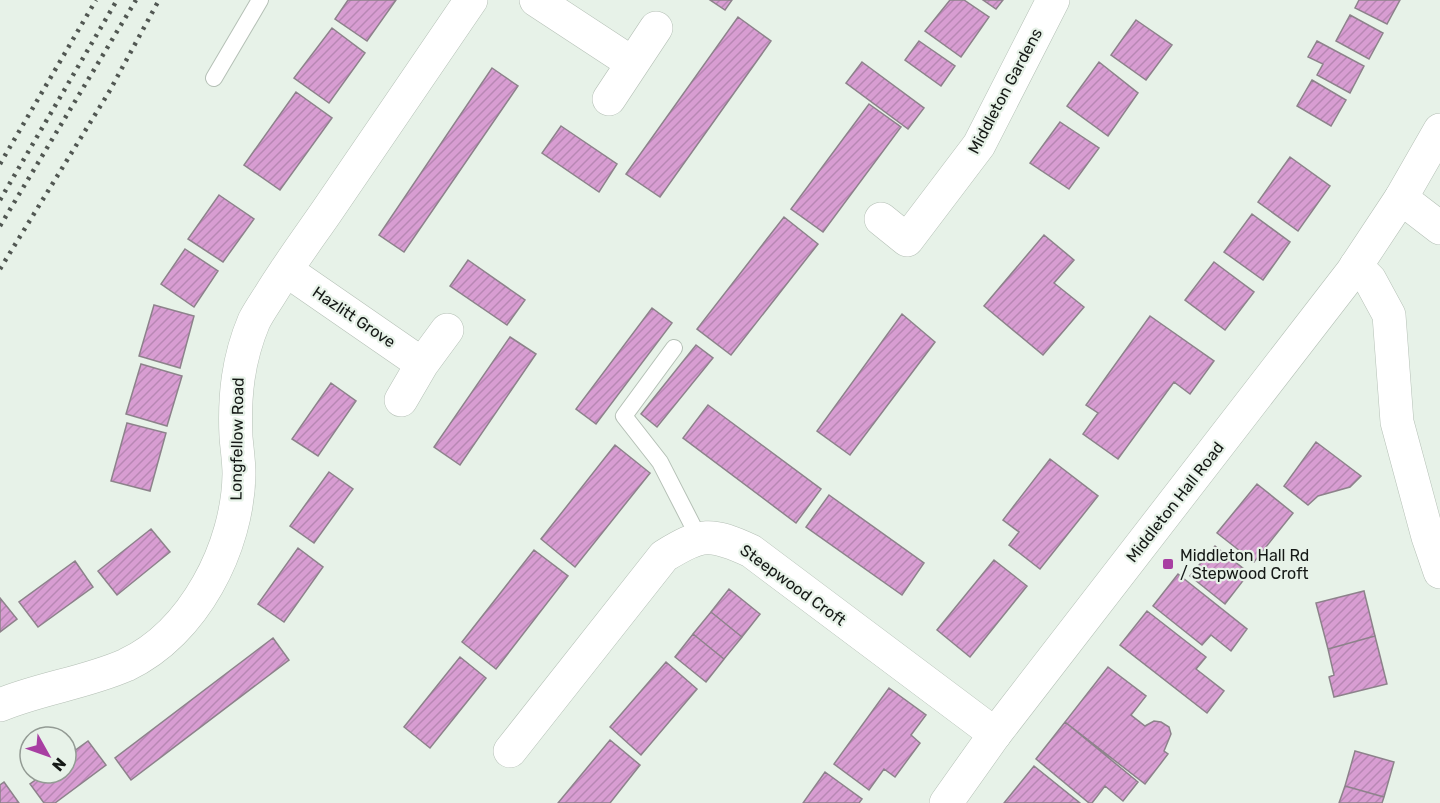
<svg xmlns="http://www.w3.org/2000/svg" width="1440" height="803" viewBox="0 0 1440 803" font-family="Rubik,sans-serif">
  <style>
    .building { fill: url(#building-hatch); stroke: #8d828b; stroke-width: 1.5 }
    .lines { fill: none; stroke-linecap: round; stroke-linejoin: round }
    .service-casing { stroke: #b5c0b6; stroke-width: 18 }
    .minor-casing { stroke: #b5c0b6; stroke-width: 34 }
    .tertiary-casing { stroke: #b5c0b6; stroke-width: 34 }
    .secondary-casing { stroke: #b5c0b6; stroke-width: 34 }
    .service { stroke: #fff; stroke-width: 16 }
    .minor { stroke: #fff; stroke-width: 33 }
    .tertiary { stroke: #fff; stroke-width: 33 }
    .secondary { stroke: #fff; stroke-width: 33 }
    .rail { stroke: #515752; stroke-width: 4.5; stroke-dasharray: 3 6; stroke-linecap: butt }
    .poi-dot { fill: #a83fa2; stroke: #e7f2e8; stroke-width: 2 }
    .labels { text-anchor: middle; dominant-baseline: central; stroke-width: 4.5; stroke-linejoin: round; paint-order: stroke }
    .street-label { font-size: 16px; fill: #151916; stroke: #e7f2e8 }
    .poi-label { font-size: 16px; fill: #151916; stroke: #e7f2e8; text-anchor: start }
  </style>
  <defs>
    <pattern id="building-hatch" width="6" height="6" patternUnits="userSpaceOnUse" patternTransform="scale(1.5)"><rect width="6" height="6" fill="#d89dd2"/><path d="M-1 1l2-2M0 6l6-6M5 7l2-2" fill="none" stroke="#b887b4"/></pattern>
  </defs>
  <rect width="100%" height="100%" fill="#e7f2e8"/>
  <!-- building -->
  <path class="building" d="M348,0h48l-29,41 -32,-22z
    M710,0h22l-7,10z
    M950,0h14l25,17 -28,40 -36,-26z
    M983,0h20l-7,9z
    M1359,0h41l-13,24 -32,-16z
    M1350,15l33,18 -14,26 -33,-18z
    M738,17l33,24 -111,156 -34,-23z
    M1136,20l36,25 -26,35 -35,-25z
    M332,28l33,25 -36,50 -35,-25z
    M919,41l36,25 -14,20 -36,-26z
    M1317,41l47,25 -14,27 -33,-18 6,-11 -15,-7z
    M862,62l62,46 -16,21 -62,-46z
    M1099,62l39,31 -30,43 -41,-30z
    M492,68l26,18 -114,166 -25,-17z
    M1312,80l34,20 -15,26 -34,-20z
    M296,92l36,26 -52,72 -36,-25z
    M869,104l32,23 -78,105 -32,-23z
    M1060,122l39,26 -30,41 -39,-26z
    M561,126l56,38 -18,28 -57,-39z
    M1290,157l40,29 -32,45 -40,-29z
    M219,195l35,24 -31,43 -35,-23z
    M1252,214l38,28 -27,38 -39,-28z
    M784,217l34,27 -87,111 -34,-26z
    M1044,235l30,25 -20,23 30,24 -41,48 -59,-49z
    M185,249l33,22 -24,36 -33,-23z
    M468,260l57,40 -18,25 -57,-39z
    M1214,262l40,30 -29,38 -40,-30z
    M154,305l40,11 -14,52 -41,-12z
    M652,308l20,15 -76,101 -20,-15z
    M902,314l33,28 -85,113 -33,-24z
    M1150,316l64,45 -24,33 -16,-12 -56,77 -35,-25 15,-21 -12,-8z
    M510,337l26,17 -76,111 -26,-18z
    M696,345l17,13 -56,69 -16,-13z
    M141,364l41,12 -15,50 -41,-12z
    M331,383l25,18 -38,55 -26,-17z
    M708,405l113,84 -25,34 -113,-85z
    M127,423l39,10 -16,58 -39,-10z
    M1316,442l45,34 -11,11 -32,9 -10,9 -24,-19z
    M615,445l35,28 -75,94 -34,-28z
    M1050,459l48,37 -58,73 -31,-24 10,-13 -16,-12z
    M329,472l24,17 -39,54 -24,-17z
    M1257,484l36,29 -39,49 -37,-29z
    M829,495l95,68 -22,32 -96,-68z
    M151,529l19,23 -53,43 -19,-24z
    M1215,546l34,27 -24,31 -35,-28z
    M298,548l25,19 -39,55 -26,-18z
    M534,550l34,26 -72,93 -34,-27z
    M994,560l33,26 -57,71 -33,-27z
    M75,561l18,26 -55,40 -19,-25z
    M1178,574l69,55 -16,22 -20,-16 -9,10 -49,-39z
    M729,589l31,25 -18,23 -31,-25z
    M1364,591l11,45 -47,13 -12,-46z
    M0,598l17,21 -17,13z
    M1147,611l59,46 -10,12 28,22 -17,22 -87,-68z
    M711,612l31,25 -18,22 -31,-25z
    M693,634l31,25 -18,23 -31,-25z
    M1375,636l12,48 -53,13 -5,-20 5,-2 -6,-26z
    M273,638l16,22 -158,120 -16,-22z
    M460,657l26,21 -56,70 -26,-21z
    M666,662l31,27 -56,66 -31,-28z
    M1108,667l38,29 -15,19 14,11 9,-5 7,1 8,5 2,7 -7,17 4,3 -23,30 -80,-62z
    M889,688l37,27 -15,20 9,8 -25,34 -11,-8 -15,21 -35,-26z
    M1065,722l73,60 -15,19 -18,-15 -13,17h-3l-53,-44z
    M610,740l30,25 -30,38h-52z
    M88,741l18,24 -51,38h-11l-14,-19 15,-11h21v-16z
    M1355,751l39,11 -10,35 -39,-11z
    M1034,766l46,37h-76z
    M825,772l37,27 -3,4h-56z
    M4,782l15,21h-19v-18z
    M1345,786l39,11 -2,6h-43z"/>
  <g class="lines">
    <defs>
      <path id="service" d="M214,78l46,-78
        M674,348l-50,68 36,46 39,76"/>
      <path id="minor" d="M536,0l96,63
        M609,99l47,-71
        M881,219l26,21 72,-95 74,-145
        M286,270l136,94
        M401,400l21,-36 25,-34
        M0,705c41,-17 85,-22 126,-40 68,-32 112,-118 113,-191 0,-12 -2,-25 -3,-37 -2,-41 2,-78 18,-116 5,-10 13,-21 19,-31 17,-27 36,-53 54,-79 48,-70 96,-141 144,-211
        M510,751l154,-195c38,-23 46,-24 87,-5l244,183"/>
      <path id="tertiary" d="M1401,198l39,30
        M1356,266l14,14 19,35 8,107 31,115 12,35"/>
      <path id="secondary" d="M946,803l49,-69 357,-462 49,-74 39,-68"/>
    </defs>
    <!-- service casing -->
    <use href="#service" class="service-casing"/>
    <!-- minor casing -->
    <use href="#minor" class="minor-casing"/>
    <!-- tertiary casing -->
    <use href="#tertiary" class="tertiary-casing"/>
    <!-- secondary casing -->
    <use href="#secondary" class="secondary-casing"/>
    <!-- service -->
    <use href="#service" class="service"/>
    <!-- minor -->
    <use href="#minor" class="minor"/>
    <!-- tertiary -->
    <use href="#tertiary" class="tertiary"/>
    <!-- secondary -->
    <use href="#secondary" class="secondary"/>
    <!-- rail -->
    <path class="rail" d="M0,164l96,-164
      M0,200l117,-200
      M0,226l136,-226
      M0,269l109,-177 50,-92"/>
  </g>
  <!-- markers -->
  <rect class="poi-dot" x="1162" y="558" width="12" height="12" rx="3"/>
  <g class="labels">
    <!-- street labels -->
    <g class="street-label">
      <text transform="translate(1005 91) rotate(-62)">Middleton Gardens</text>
      <text transform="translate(354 317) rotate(34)">Hazlitt Grove</text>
      <text transform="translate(237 439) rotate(-89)">Longfellow Road</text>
      <text transform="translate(1175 502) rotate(-52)">Middleton Hall Road</text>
      <text transform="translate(793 585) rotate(36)">Steepwood Croft</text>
    </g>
    <!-- poi labels -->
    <g class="poi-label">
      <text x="1180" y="555">Middleton Hall Rd<tspan x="1180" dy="18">/ Stepwood Croft</tspan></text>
    </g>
  </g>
  <!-- north arrow -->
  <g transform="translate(48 755) rotate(130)"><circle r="28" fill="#e7f2e8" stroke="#939b94" stroke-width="1.5"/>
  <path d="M0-4.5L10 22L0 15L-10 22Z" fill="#a83fa2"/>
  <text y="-9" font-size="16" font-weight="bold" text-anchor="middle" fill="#151916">N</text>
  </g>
</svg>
